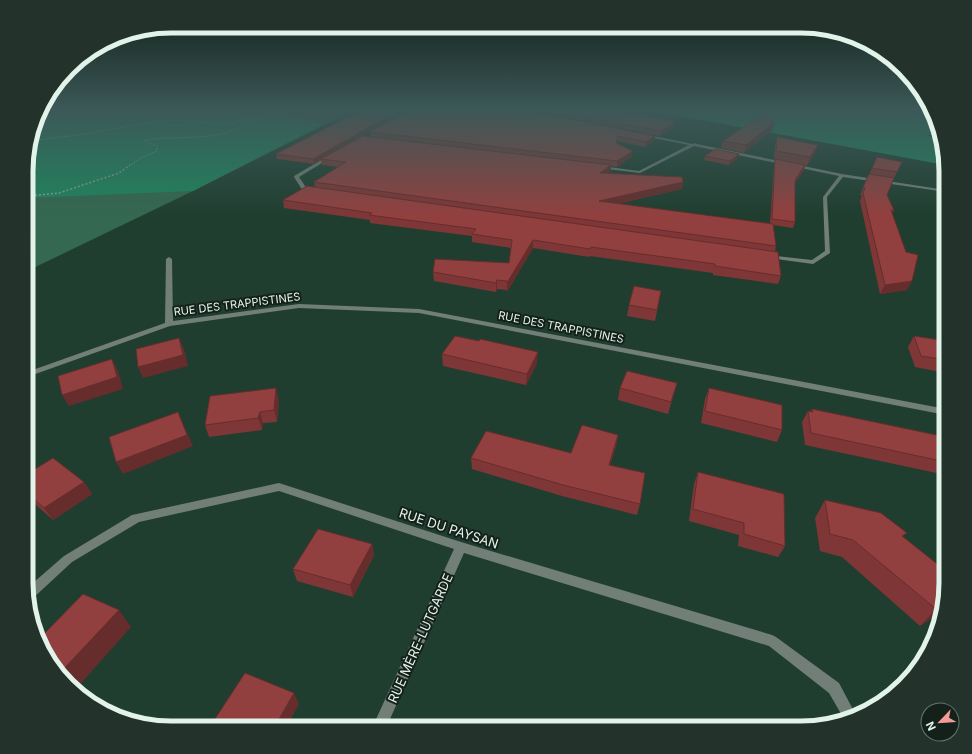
<svg xmlns="http://www.w3.org/2000/svg" width="972" height="754" viewBox="0 0 972 754" font-family="Inter,sans-serif">
  <style>
    .green { fill: #346850 }
    .forest { fill: #1f865e }
    .lines { fill: none; stroke-linecap: round; stroke-linejoin: round }
    .stream { fill: #63ae8e; fill-rule: evenodd }
    .path-far1 { stroke: #8aa195; stroke-width: 1; stroke-dasharray: 1.5 1.5; stroke-linecap: butt }
    .path { stroke: #8aa195; stroke-width: 1.5; stroke-dasharray: 2 2; stroke-linecap: butt }
    .street { fill: #717f78; fill-rule: evenodd }
    .wall { fill: #7e3736 }
    .shaded-wall { fill: #662d2c }
    .building { fill: #92403f; stroke: #662d2c }
    .labels { text-anchor: middle; dominant-baseline: central; stroke-width: 4; stroke-linejoin: round; paint-order: stroke }
    .street-label { font-size: 11px; fill: #e2f3ea; stroke: #14211b }
    .near-street-label { font-size: 13px; fill: #e2f3ea; stroke: #14211b }
    .rim { fill: none; stroke: #e2f3ea; stroke-width: 5 }
  </style>
  <rect width="100%" height="100%" fill="#203e2f"/>
  <!-- green -->
  <path class="green" d="M41,111h311l-159,80 -166,80v-120z"/>
  <!-- forest -->
  <path class="forest" d="M41,111h232l49,14 -129,66 -166,7v-47z
    M654,111h248l33,4 4,20h-13l14,5 5,25z"/>
  <g class="lines">
    <!-- stream -->
    <path class="stream" d="M915,111h5l15,5v2z"/>
    <!-- path-far1 -->
    <path class="path-far1" d="M31,141c20,-3 41,-5 61,-8 32,-6 64,-14 98,-12 20,1 42,8 59,-6l-13,-4
      M129,166l12,-8 16,-7v-5l-13,-5 1,-1c27,-4 57,0 84,-8 8,-2 15,-10 24,-13 11,-4 22,-4 33,-8"/>
    <!-- path -->
    <path class="path" d="M27,196l32,-3 60,-20 11,-8"/>
    <!-- street -->
    <path class="street" d="M644,134l49,10 2,-1 2,1 145,30 104,16v2l-103,-15 -16,20 3,56 -17,11 -44,-6 -2,-1v-2l45,5 13,-9 -2,-54 16,-21 -145,-30 -54,27 -41,-5v-2h2l38,5 50,-26 -46,-9z
      M328,156l4,1 -33,20 8,12 7,2 -2,1 -9,-1 -9,-14v-1z
      M169,257l3,2 1,62 126,-17 120,5 527,100v6l-527,-102 -120,-5 -129,18 -143,51v-5l138,-49 1,-64z
      M279,483l182,59 311,93 4,2 63,46 18,34 -13,2 -15,-26 -60,-47 -305,-93 -78,175h-14l82,-179 -175,-58 -140,31 -67,40 -41,38 -3,1 -2,-12 38,-33 68,-41z"/>
  </g>
  <!-- wall -->
  <path class="wall" d="M407,111h209l59,15 -15,10 -106,-21 101,21 -1,5 -9,6 -27,-6 -1,2 16,8 -1,5 -15,11 -6,-1v5l-4,2 76,9 -1,7 -65,15 153,20 4,-59 1,-6h-1l1,-14 2,-8 38,16 -8,13 -2,-1 -1,5 -9,13v39l-2,6 -20,-3 3,21 -1,5 6,25 -3,8 -65,-9v-2l-123,-17 -1,1 -56,-9 -26,44v-2l-10,-1 -1,3 -62,-11 -1,-9 76,-9 2,-15 -39,-6v-6l-102,-13v-3l-86,-12 -1,-8 32,-13 -1,-5 24,-15 -16,-2 -1,-5 -7,4 -37,-5 -1,-5 87,-18 8,1 -1,-5z
    M772,130l-28,23 -23,-5 2,-7z
    M705,156l33,2 -9,7 -25,-5z
    M943,167l3,3v19l-1,-1 -6,-13z
    M872,168l26,2 -5,10 -6,15 7,15 -2,3 15,77 -27,4 -20,-93 2,-6h-2z
    M661,291l-6,30 -28,-5 2,-11z
    M914,336l32,5v32l-31,-6 -7,-20z
    M442,354l95,9 -11,22 -83,-19z
    M677,383l-9,31 -50,-14 2,-12z
    M709,388l73,42 -5,12 -76,-19 4,-24z
    M279,400l-2,22 -14,1 -1,7 -53,7 -4,-12z
    M812,409l134,28v38l-141,-30 -3,-23 6,-11h3z
    M618,435l-2,11 -6,19 30,39 -3,11 -75,-19 -90,-27 -1,-11 100,-5z
    M698,472l87,74 -7,11 -40,-11 1,-11 -50,-14 5,-37z
    M27,474l57,8 8,12 -39,26 -26,-23z
    M825,500l78,37 43,56 -5,18 -21,15 -78,-69 -22,-6 -5,-33z
    M372,544l2,11 -21,42 -56,-16 -4,-12z"/>
  <!-- shaded-wall -->
  <path class="shaded-wall" d="M398,111h9l-93,53 -1,-5z
    M676,121l-1,5 -15,10 1,-5z
    M774,123l-2,7 -28,23 2,-8z
    M655,136l-1,5 -9,6 1,-5z
    M818,145l-3,8 -8,13 3,-9z
    M633,151l-1,5 -15,11v-6z
    M739,154l-1,4 -9,7 1,-4z
    M611,165v6l-12,8 1,-6z
    M805,165l-1,5 -11,16 2,-6z
    M683,182l-1,7 -83,19v-7z
    M533,240v8l-26,44v-9z
    M497,280v9l-1,3v-9z
    M912,281l-5,9 -27,4 5,-9z
    M179,338l5,11 4,17 -45,12 -5,-11z
    M538,352l-1,11 -11,22 1,-11z
    M112,359l6,12 5,18 -54,17 -7,-11z
    M276,388l3,12 -2,22 -3,-12z
    M178,412l15,34 -70,28 -7,-12z
    M260,412l3,11 -1,7 -4,-12z
    M618,435l-2,11 -9,30 2,-11z
    M84,482l8,12 -39,26 -9,-12z
    M372,544l2,11 -21,42 -3,-12z
    M943,604l-2,7 -21,15 16,-17z
    M119,610l12,17 -57,64 -14,-18z
    M294,693l5,11 -13,24h-12z"/>
  <!-- building -->
  <path class="building" d="M359,111h39l-85,48 -37,-5z
    M407,111h124l124,25 -9,6 -28,-6 -2,7 17,8 -16,10 -247,-29z
    M555,111h61l60,10 -15,10z
    M766,112l8,11 -28,22 -23,-4z
    M363,136l248,29 -11,8 82,4 1,5 -84,19 174,23 3,22 -462,-64 32,-20 -25,-3z
    M777,137l41,8 -8,12 -34,-6z
    M715,149l24,5 -9,7 -25,-5z
    M877,157l25,5 -5,10 -25,-4z
    M775,159l30,6 -10,15v42l-23,-3z
    M943,167h2l1,6z
    M869,174l25,4 -7,17 7,15h-3l15,42 12,3 -6,26 -27,4 -22,-92 2,-5 -2,-1z
    M307,186l471,66 3,24 -66,-10v-2l-124,-17 -1,2 -57,-9 -26,43v-2l-10,-1 -1,3 -63,-11 2,-13 74,4 3,-23 -40,-6 4,-5 -107,-14 3,-2 -89,-13z
    M634,286l27,5 -4,19 -28,-5z
    M455,336l24,5 1,-2 58,13 -11,22 -85,-20z
    M914,336l32,5v19l-25,-4z
    M179,338l4,17 -45,12 -2,-18z
    M112,359l5,18 -55,18 -4,-19z
    M627,371l50,12 -6,19 -51,-14z
    M276,388l-2,22 -14,2 -2,6 -53,7 5,-29z
    M709,388l73,17v25l-77,-19z
    M812,409l134,28v25l-135,-29 -3,-22 5,1z
    M178,412l9,23 -71,27 -7,-25z
    M582,425l36,10 -9,30 36,8 -5,31 -77,-19 -92,-27 15,-27 85,22z
    M53,458l31,24 -40,26 -17,-15v-19z
    M698,472l86,22 1,52 -41,-12v-11l-51,-14z
    M825,500l56,13 26,20 -5,3 44,35v22l-3,11 -7,5 -83,-69 -23,-6z
    M318,529l54,15 -22,41 -57,-16z
    M83,594l36,16 -59,63 -19,-25 -2,-9z
    M245,673l49,20 -20,35h-65z"/>
  <!-- sky -->
  <linearGradient id="sky" x2="0" y2="1"><stop stop-color="#12221a"/><stop offset="0.51" stop-color="#3c5858"/><stop offset="1" stop-color="#3c5858" stop-opacity="0"/></linearGradient>
  <rect width="972" height="216" fill="url(#sky)"/>
  <g class="labels">
    <!-- street labels -->
    <g class="street-label">
      <text transform="translate(237 304) rotate(-7)">RUE DES TRAPPISTINES</text>
      <text transform="translate(561 327) rotate(11)">RUE DES TRAPPISTINES</text>
    </g>
    <!-- near-street labels -->
    <g class="near-street-label">
      <text transform="translate(449 528) rotate(18)">RUE DU PAYSAN</text>
      <text transform="translate(420 638) rotate(-66)">RUE MÈRE-LUTGARDE</text>
    </g>
  </g>
  <!-- crop -->
  <path d="M0 0H972V754H0ZM171 33H801A138 138 0 0 1 939 171V583A138 138 0 0 1 801 721H171A138 138 0 0 1 33 583V171A138 138 0 0 1 171 33Z" fill="#24322c" fill-rule="evenodd"/>
  <path class="rim" d="M171 33H801A138 138 0 0 1 939 171V583A138 138 0 0 1 801 721H171A138 138 0 0 1 33 583V171A138 138 0 0 1 171 33Z"/>
  <!-- north arrow -->
  <g transform="translate(940 722) rotate(245)"><circle r="19" fill="#14211b" stroke="#66756e"/>
  <path d="M0-3L7 15L0 10L-7 15Z" fill="#f59b97"/>
  <text y="-6" font-size="11" font-weight="bold" text-anchor="middle" fill="#e2f3ea">N</text>
  </g>
</svg>
